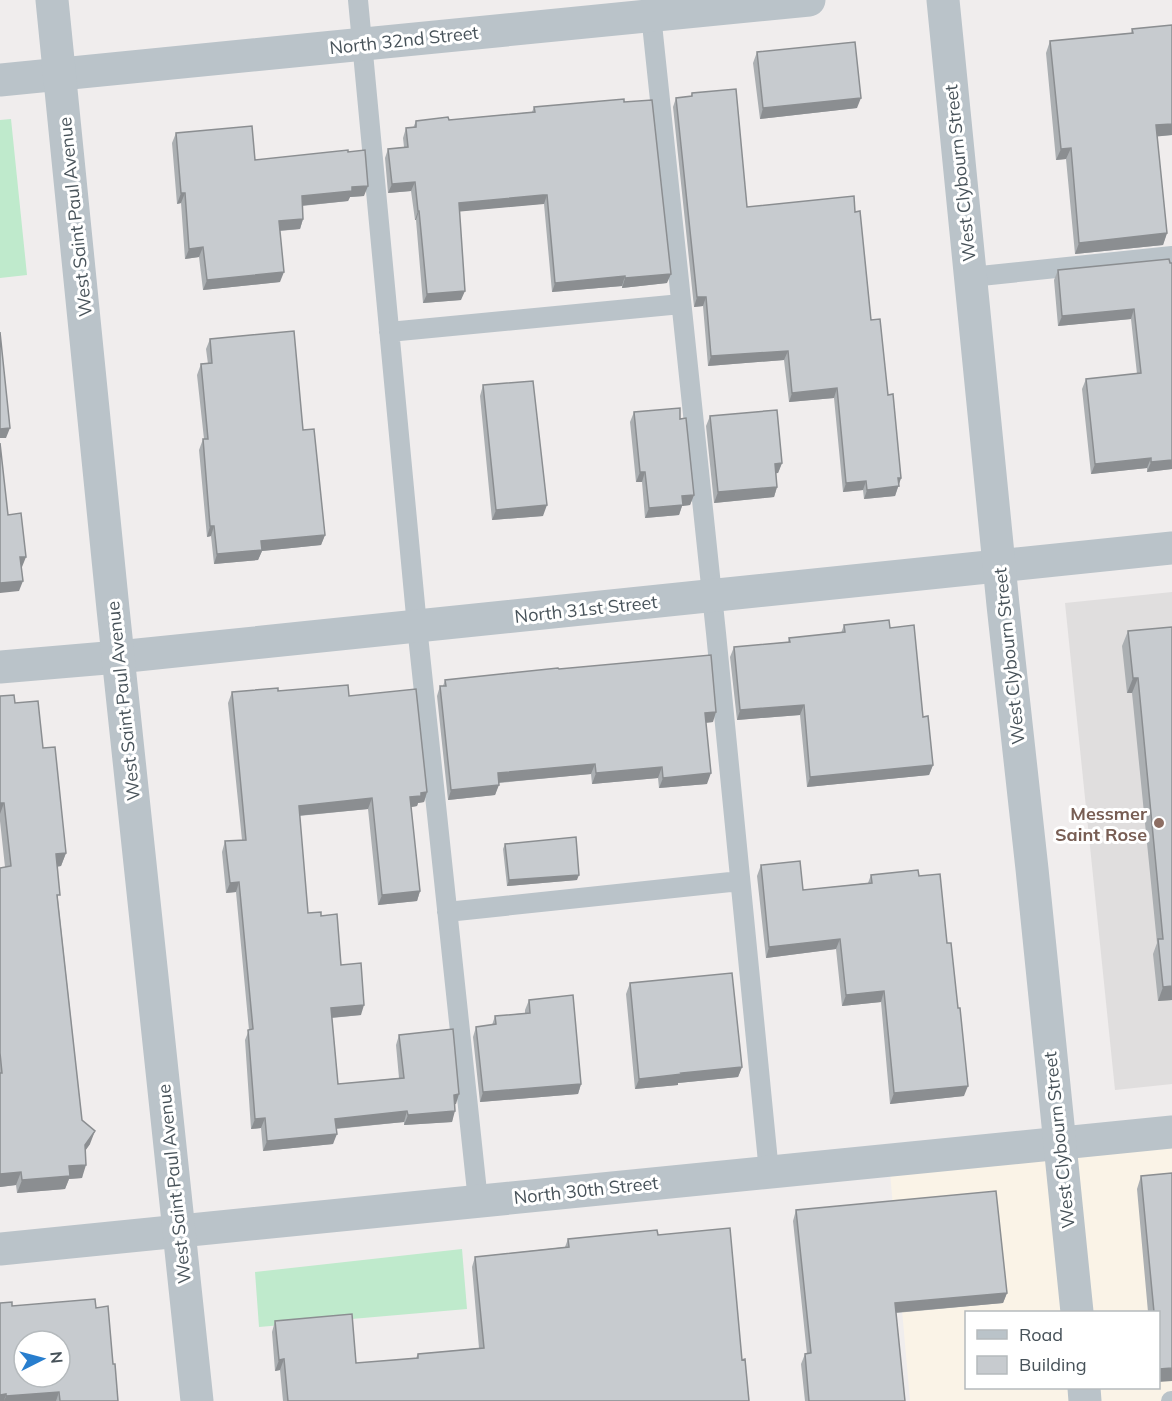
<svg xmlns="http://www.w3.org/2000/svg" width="1172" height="1401" viewBox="0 0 1172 1401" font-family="Mulish,sans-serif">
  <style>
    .commercial { fill: #faf3e7; fill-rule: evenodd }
    .education { fill: #e0dede }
    .garden { fill: #bfeacc }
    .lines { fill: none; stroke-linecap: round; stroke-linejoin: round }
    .service { stroke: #bac3c9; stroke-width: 20 }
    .minor { stroke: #bac3c9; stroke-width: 33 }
    .tertiary { stroke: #bac3c9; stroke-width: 33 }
    .wall { fill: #abafb2 }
    .shaded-wall { fill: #8b8e91 }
    .building { fill: #c7cbcf; stroke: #8b8e91; stroke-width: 1.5; fill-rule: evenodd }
    .education-dot { fill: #8d6e63; stroke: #fff; stroke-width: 2 }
    .labels { text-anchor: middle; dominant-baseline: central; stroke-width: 6; stroke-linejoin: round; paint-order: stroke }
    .street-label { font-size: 18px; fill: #475259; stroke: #fff }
    .education-label { font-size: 18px; font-weight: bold; fill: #785e54; stroke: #fff; text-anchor: end }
  </style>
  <rect width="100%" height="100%" fill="#f0eded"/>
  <!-- commercial -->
  <path class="commercial" d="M1172,1132v269h-262l-21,-240zM966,1312h192v76h-192z"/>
  <!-- education -->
  <path class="education" d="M1172,592v492l-57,6 -50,-487z"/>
  <!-- garden -->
  <path class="garden" d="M11,119l16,156 -27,3v-158z
    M462,1249l5,60 -208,18 -4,-55z"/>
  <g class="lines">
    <!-- service -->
    <path class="service" d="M358,0l59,626 61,575
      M650,5l66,628 53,539
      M971,277l201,-21
      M389,332l292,-28
      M447,912l293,-31
      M1171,1401h1"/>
    <!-- minor -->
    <path class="minor" d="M0,80l809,-80
      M0,667l118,-10 1054,-109
      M0,1249l1172,-117"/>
    <!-- tertiary -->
    <path class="tertiary" d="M52,0l61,609 84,792
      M943,0l60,605 29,264 45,443
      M1084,1388l1,13"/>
  </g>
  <!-- wall -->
  <path class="wall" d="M1132,29l40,106 -15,1 10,97 -4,12 -88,9 -9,-95 -10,1 -10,-107 4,-12 81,-8z
    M757,52l100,56 -97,11 -7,-56z
    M692,93l55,114 108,5 16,108 17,75 13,83 -6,18 -31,3 -1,-9 -20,2 -9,-94 -45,4 -5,-42 -76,6 -5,-60 -9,1 -21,-200 3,-9 15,-2z
    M534,107l133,176 -45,5v-2l-70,6 -8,-88h-5l-80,7 2,89 -38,3 -7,-83h-1l-4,-29 -23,2 -3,-35 3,-9 16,-2 -1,-9 3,-10h7l3,-7 33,-1 83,-8z
    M176,133l79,27 109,36 -14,1 -2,4 -46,5 1,13 -3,10 -20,2v51l-77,8 -4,-33 -14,2 -4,-56 -4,1 -5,-61z
    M1169,259l3,210 -25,3v-4l-56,6 -9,-85 4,-10 51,-5 -6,-55 -73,7 -4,-46 4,-10z
    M210,339l93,91 22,105 -4,10 -59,6 -4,9 -44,4 -3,-28 -4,1 -8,-87 4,-11h1l-7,-64 4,-11h7l-2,-15z
    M483,385l60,131 -51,4 -12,-124z
    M634,412l46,7 14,76 -4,10 -8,1 -3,9 -34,3 -3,-36h-6l-6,-60z
    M710,416l72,47 -4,10h-2l1,14 -3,10 -60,6 -8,-77z
    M844,625l46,3 33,89 10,48 -4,10 -122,12 -7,-72 -63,5 -7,-63 4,-10 54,-5 1,-4 52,-5z
    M1172,627v373l-14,1 -5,-47 4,-11 -25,-250h-5l-5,-47 6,-15z
    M559,669l154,53 -7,1 1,61 -48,4 -1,-10 -66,6 -1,-10 -92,9 -4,12 -47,5 -11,-104 3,-10h3l2,-6z
    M278,691l71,5 78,96 -3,10 -6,1 -1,3 -6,1 9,84 -3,10 -39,4 -10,-96 -69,7 9,97 13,3 40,99 -29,3 6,66 61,-6 -3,-33 3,-10 57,69h-1l-3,18 -48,3v-3l-68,7 -3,15 -70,7 -2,-23 -10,1 -6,-89 4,-10 -13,-138 -10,1 -4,-41 3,-11 17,-1 -14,-137 4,-11z
    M0,696l15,7 28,45 23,105 -5,13 -4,1 1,33 24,220 8,24 -5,7 -3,27 -13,1 -4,10 -48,4 -1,-8 -16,2v-319l5,-1 -5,-46z
    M505,844l72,36 -70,6 -4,-37z
    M761,865l42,25 65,-7 3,-8 48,1 45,220 -74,8 -9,-102 -39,4 -6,-57 -70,9 -9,-82z
    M630,983l112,84 -4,10 -60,6v2l-43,4 -9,-95z
    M529,1000l52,84 -3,10 -98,8 -7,-65 3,-10 16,-2 3,-9 30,-3v-3z
    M1172,1173l-14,209v-70h-10l-11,-123 4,-13z
    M796,1210l211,83 -4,10 -107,10 9,88h-100l-4,-37 4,-10h2l-14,-133z
    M658,1235l84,125 7,41h-466l-3,-31 -5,1 -3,-39 3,-11 81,42 60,-5 2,-4 61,-6 -7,-81 3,-10 90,-10 3,-8z
    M12,1306l84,2 17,56 5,37h-118z"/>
  <!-- shaded-wall -->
  <path class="shaded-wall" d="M861,98l-4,10 -97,11 3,-11z
    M1172,124v11l-20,2 4,-12z
    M1071,148l-5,11 -10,1 5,-11z
    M415,182l-4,9 -23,2 4,-9z
    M368,186l-4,10 -14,1 -2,4 -50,5 4,-10 50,-9z
    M181,193h4l-4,10 -4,1z
    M543,195h4l-3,9 -89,8 4,-9z
    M418,211h1l-3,9h-1z
    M303,219l-3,10 -25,2 4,-10z
    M1167,233l-4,12 -88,9 4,-11z
    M203,247l-4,10 -14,2 4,-10z
    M284,272l-4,10 -77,8 4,-10z
    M671,274l-4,9 -45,5 3,-10z
    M625,276l-3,10 -70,6 3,-9z
    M465,291l-4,9 -38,3 4,-9z
    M697,297h9l-3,9 -9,1z
    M1134,309l-3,10 -73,7 4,-10z
    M788,351l-4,9 -76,6 3,-10z
    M837,388l-3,10 -45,4 3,-9z
    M10,428l-4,10h-6v-9z
    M1151,458l-4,10 -56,6 4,-10z
    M1172,460v9l-25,3 4,-10z
    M782,463l-4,10 -7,1 4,-10z
    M640,472h5l-3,10h-6z
    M898,478h3l-6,18 -31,3 3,-9z
    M866,481l-3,9 -20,2 3,-9z
    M777,487l-3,10 -60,6 4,-11z
    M694,495l-4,10 -8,1 -3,9 -34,3 4,-10 33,-12z
    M547,505l-4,11 -51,4 4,-10z
    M210,526h4l-3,10 -4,1z
    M325,535l-4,10 -59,6 -4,9 -44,4 3,-10 44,-13z
    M20,557h6l-4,10h-5z
    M23,581l-4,10 -19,2v-10z
    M1133,678h5l-6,15h-5z
    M804,705l-4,10 -63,5 3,-10z
    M716,712l-3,10 -12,1 4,-10z
    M595,764l-4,10 -97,9 4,-10z
    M933,765l-4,10 -122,12 3,-10z
    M662,767l-4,11 -66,6 4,-11z
    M711,773l-4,11 -48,4 4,-10z
    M499,785l-4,10 -47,5 3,-10z
    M427,792l-3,10 -6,1 -1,3 -11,2 4,-11 11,-4z
    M372,798l-4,11 -73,7 4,-10z
    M0,803h4l-4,11z
    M66,853l-5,13 -10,1 5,-13z
    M579,875l-2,5 -70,6 2,-6z
    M239,882l-3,10 -10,1 4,-10z
    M420,891l-3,10 -39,4 4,-10z
    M840,939l-4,10 -70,9 3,-11z
    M1172,986v14l-14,1 5,-14z
    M884,991l-3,11 -39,4 4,-11z
    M364,1005l-3,10 -33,3 3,-10z
    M742,1067l-4,10 -60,6v2l-43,4 4,-10 42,-6z
    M581,1084l-3,10 -98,8 3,-10z
    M968,1086l-4,10 -74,8 4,-11z
    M459,1094l-3,10 -6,1 4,-10z
    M407,1111l-3,11 -73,7 4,-10z
    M455,1111l-3,11 -48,3 4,-10z
    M265,1118l-4,10 -10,1 4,-10z
    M95,1131l-5,13 -10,14 5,-13z
    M337,1134l-4,10 -70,7 4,-10z
    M86,1165l-4,13 -13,1 -4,10 -48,4 5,-13 47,-14z
    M21,1172l-5,13 -16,2v-13z
    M1007,1293l-4,10 -112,10 4,-10z
    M284,1359l-4,11 -5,1 4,-11z
    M1172,1368v13l-14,1 1,-13z
    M59,1392l-3,9h-52l2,-5z
    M6,1394l-2,7h-4v-6z"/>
  <!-- building -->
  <path class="building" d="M1172,25v99l-16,1 11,108 -88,10 -8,-95 -10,1 -11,-108 83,-8 -1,-4z
    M855,42l6,56 -98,10 -6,-56z
    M736,89l11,118 107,-11 1,16 5,-1 11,109 9,-1 8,76 5,-1 8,84h-3l1,8 -32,4 -1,-9 -20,2 -9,-95 -45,5 -4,-42 -77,5 -5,-59h-9l-21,-199 16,-2v-3z
    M624,99v3l28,-2 19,174 -46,4v-2l-70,7 -8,-88h-4l-84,8 6,88 -38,3 -8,-83h-1l-3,-29 -23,2 -4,-35 20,-2 -2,-19 10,-1v-6l32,-4 1,3 86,-8 -1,-5z
    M252,126l3,34 93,-10v2l17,-2 3,36 -16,1v4l-50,5 1,23 -24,2 5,51 -77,8 -4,-33 -14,2 -4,-56h-4l-5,-60z
    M1169,259l1,4h2v197l-21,2v-4l-56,6 -9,-85 55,-6 -7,-64 -72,7 -4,-46z
    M294,331l9,99 11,-1 11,106 -64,6 1,9 -45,4 -3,-28h-4l-7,-87h5l-7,-75 11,-1 -2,-24z
    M0,332l10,96 -10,1z
    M533,381l14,124 -51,5 -13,-125z
    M680,408v11l6,-1 8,77 -12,1 1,9 -34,3 -4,-36h-5l-6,-60z
    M777,410l5,53 -7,1 2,23 -59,5 -8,-76z
    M0,443l8,72 13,-2 5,44h-6l3,24 -23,2z
    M889,620l1,8 24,-3 9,92 5,-1 5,49 -123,12 -6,-72 -64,5 -6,-63 56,-5 -1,-4 56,-6 -1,-7z
    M1172,627v359l-9,1 -5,-48h5l-25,-261h-5l-5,-47z
    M711,655l5,57 -11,1 6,60 -48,5 -1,-11 -66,6 -1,-9 -97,9 1,12 -48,5 -11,-104h6l-1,-6 113,-12 1,1z
    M348,685l1,11 67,-7 11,103 -6,1v3l-11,1 10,94 -38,4 -10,-97 -73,8 9,107 13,-1v4l16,-2 4,51 20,-2 3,42 -33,3 7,76 66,-6 -5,-43 54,-6 6,65 -5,1 1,16 -47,4 -1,-4 -72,8 2,15 -70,7 -2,-23 -10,1 -7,-89 5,-1 -14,-147 -9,1 -5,-42 21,-1 -14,-148 46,-4v3z
    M14,695l1,8 23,-2 5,47 12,-1 11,106 -10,1 4,41h-3l25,225 13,11 -10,14 1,20 -17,1 1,10 -48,4 -1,-8 -21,2v-101h2l-2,-20v-185l11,-2 -7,-63h-4v-107z
    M576,837l3,38 -70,5 -4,-36z
    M800,861l3,29 69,-7 -1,-8 47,-5 1,6 21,-2 7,69h4l7,65h2l8,78 -74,7 -10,-102 -38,4 -6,-56 -71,8 -8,-82z
    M732,973l10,94 -61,6 1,1 -43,5 -9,-96z
    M573,995l8,89 -98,8 -7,-65 20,-3 -1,-8 35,-3 -1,-13z
    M1172,1173v195l-13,1 -1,-57h-4l-13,-136z
    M996,1191l11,102 -112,10 10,98h-96l-4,-47 6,-1 -15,-143z
    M730,1228l12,132 3,-1 4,42h-461l-4,-42 -5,1 -4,-39 77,-7 4,49 62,-5v-4l66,-6 -9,-91 94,-10 -1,-8 89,-9 1,5z
    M95,1299l1,9 12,-2 5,58h2l3,37h-58l-1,-9 -53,4v-2l-6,1v-92l12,-1v4zM24,1341h36v36h-36z"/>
  <!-- markers -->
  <circle class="education-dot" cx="1159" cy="823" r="6"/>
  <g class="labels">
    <!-- street labels -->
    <g class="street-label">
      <text transform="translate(404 40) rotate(-6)">North 32nd Street</text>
      <text transform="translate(960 173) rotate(-96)">West Clybourn Street</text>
      <text transform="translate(75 217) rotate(-96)">West Saint Paul Avenue</text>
      <text transform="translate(586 609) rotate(-6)">North 31st Street</text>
      <text transform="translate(1009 656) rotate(-96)">West Clybourn Street</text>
      <text transform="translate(123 701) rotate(-96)">West Saint Paul Avenue</text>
      <text transform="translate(1059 1140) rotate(-96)">West Clybourn Street</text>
      <text transform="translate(174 1184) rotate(-96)">West Saint Paul Avenue</text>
      <text transform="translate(586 1190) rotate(-6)">North 30th Street</text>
    </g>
    <!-- education labels -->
    <g class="education-label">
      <text x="1147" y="813">Messmer<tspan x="1147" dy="21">Saint Rose</tspan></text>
    </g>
  </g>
  <!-- legend -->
  <rect x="965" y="1311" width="195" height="78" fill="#ffffff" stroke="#b5babd" stroke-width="1.5"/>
  <rect x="977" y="1330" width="30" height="9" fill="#bac3c9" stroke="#b5babd" stroke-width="1.5"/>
  <text x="1019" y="1341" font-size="18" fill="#475259">Road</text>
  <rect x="977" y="1356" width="30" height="18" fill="#c7cbcf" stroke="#b5babd" stroke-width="1.5"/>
  <text x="1019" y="1371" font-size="18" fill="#475259">Building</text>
  <!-- north arrow -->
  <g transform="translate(42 1359) rotate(84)"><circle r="28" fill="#ffffff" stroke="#b5babd" stroke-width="1.5"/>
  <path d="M0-4.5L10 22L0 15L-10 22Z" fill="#287ece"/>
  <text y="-9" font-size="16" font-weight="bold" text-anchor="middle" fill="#475259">N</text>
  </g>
</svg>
